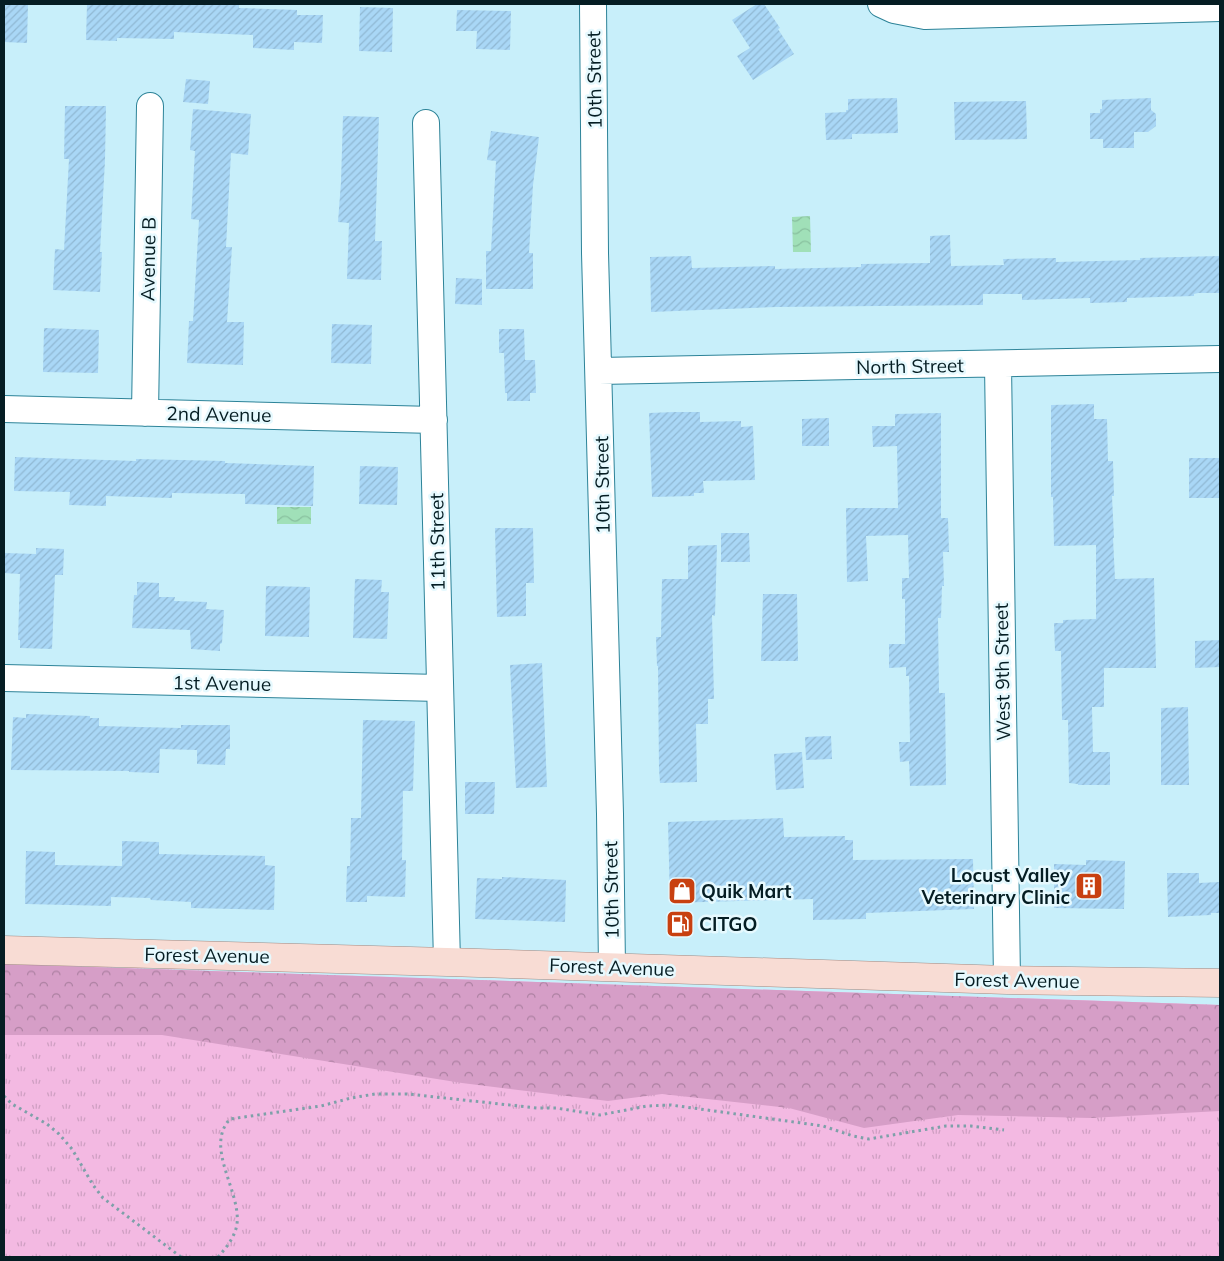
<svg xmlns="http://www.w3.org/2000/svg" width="1224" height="1261" viewBox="0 0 1224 1261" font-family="Mulish,sans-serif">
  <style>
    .grass { fill: url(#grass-tufts) }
    .forest { fill: url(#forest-crowns) }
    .water { fill: url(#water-waves) }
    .building { fill: url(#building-hatch) }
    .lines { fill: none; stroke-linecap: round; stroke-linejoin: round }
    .minor-casing { stroke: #2d8398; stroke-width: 28 }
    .major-casing { stroke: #a08a83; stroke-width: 29 }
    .path { stroke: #7ea0a9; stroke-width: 3; stroke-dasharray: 2.5 4; stroke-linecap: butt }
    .minor { stroke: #fff; stroke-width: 26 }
    .major { stroke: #f8dcd4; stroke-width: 28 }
    .labels { text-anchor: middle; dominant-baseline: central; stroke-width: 5; stroke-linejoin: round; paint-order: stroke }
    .street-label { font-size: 19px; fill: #051d23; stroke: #e6f9fe }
    .poi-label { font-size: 19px; font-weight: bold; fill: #051d23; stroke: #e6f9fe; text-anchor: start }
  </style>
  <defs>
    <pattern id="grass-tufts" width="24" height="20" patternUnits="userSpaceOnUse" patternTransform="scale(1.25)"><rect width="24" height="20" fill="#f3b9e2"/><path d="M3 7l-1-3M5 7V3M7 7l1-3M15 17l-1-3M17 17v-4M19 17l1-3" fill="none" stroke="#cf9fc2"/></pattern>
    <pattern id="forest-crowns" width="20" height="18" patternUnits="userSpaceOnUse" patternTransform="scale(1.25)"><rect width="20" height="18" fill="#d69ec7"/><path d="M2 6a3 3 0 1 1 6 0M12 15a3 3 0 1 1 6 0" fill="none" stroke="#ac80a1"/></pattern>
    <pattern id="water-waves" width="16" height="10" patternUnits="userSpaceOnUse" patternTransform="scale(1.25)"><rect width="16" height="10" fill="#a0e0b8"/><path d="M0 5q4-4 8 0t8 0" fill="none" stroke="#88c09e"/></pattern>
    <pattern id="building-hatch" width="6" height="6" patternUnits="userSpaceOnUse" patternTransform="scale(1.25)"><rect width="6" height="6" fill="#a9d7f6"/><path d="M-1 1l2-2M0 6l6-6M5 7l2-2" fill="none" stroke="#90b8d3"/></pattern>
  </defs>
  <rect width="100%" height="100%" fill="#c8effa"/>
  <!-- grass -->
  <path class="grass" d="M4,964l1216,41v252h-1216z"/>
  <!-- forest -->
  <path class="forest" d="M4,964l1216,41v106l-130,7 -132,-3 -94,13 -75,-20 -127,-14 -54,7 -146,-18 -300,-48h-158z"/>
  <!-- water -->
  <path class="water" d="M810,216l1,36h-18l-1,-35z
    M277,507h34v17h-34z"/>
  <!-- building -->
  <path class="building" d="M4,4h24l-1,39 -23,-1z
    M87,4h152v4l58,2v5h26l-1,28 -28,-1v8l-41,-2v-13l-79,-3v7l-57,-1v3l-31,-1z
    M757,4h7l16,24 -2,1 16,25 -41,26 -16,-24 13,-8 -18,-28z
    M360,7l33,1 -1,44 -33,-1z
    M457,10l54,1 -1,39 -34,-1 1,-18h-21z
    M186,79l24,2 -2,23 -25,-2z
    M897,98l1,35 -46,1v5l-26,1 -1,-27 21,-1v-2h2v-11z
    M1151,98v12l5,4v12l-8,6h-14v16h-31v-9h-13v-26h10v-4h2v-9z
    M1026,101l1,38 -72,1 -1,-38z
    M65,106h41l-1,54 -5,92h2l-2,40 -47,-2 2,-41 9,1 5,-91h-5z
    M193,109l58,5 -3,41 -17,-2 -5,94h6l-5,75h17l-1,43 -56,-2 2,-42h4l6,-101 -8,-1 4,-68 -5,-1z
    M343,116l36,1 -4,124h7l-1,39 -34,-1 2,-56 -11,-1 3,-40z
    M491,131l48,6 -6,48 -4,68h4v36h-47v-38h5l5,-90 -9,-1z
    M950,235l1,31 53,-1 -1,-6 53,-1v4l84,-2v-2l80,-2v37h-22l-4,1v2l-67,2v4l-37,1v-5l-68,2v-6h-39v11l-207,2 -125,5 -1,-55 41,-1 1,12 83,-2v3l86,-2v-3l69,-1v-27z
    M456,278l26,1v26l-27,-1z
    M332,324l40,1 -1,39 -40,-1z
    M44,328l55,2 -1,43 -55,-1z
    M499,329h25l1,31h10l1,33h-6v8h-23v-8h-2l-1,-40h-5z
    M1094,404v15h13l1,42h5l1,35h-2l2,42h-1l2,41 39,-1 2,90h-52v39h-12l1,45h17v33h-32v-1l-9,-1 -1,-63h-6l-1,-69h-6l-1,-28h9v-3l33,-1v-74l-42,1 -1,-49h-2v-92z
    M675,412h25v10l41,-1v6l12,-1 2,54 -52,1 1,12h-10v3l-42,1 -3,-84z
    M941,413v105h7l1,34h-6l1,34h-2l-1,32h-3l1,75h6l1,92 -36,1 -1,-25 -9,1 -1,-20h11l-1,-66h-3v-9l-17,1v-24h16v-45h-3v-21h7l-1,-43 -42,1 2,45 -21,1 -1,-74h52l-1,-62 -24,1 -1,-21h23v-12z
    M829,418v28h-27v-27z
    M15,457l121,4v-2l89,2v2l89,3 -1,40 -68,-2v-10l-73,-1v5l-66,-2v10l-37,-1 1,-13 -56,-1z
    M1189,458h31v40h-31z
    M360,466l38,1 -1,38 -38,-1z
    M495,528h38l1,55h-8v33l-29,1z
    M721,533h28l1,29h-29z
    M717,545l-2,71 -3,-1 2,84h-6v25h-12l1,58 -37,1 -1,-14 -1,-103h-1l-1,-29h5l1,-58h26v-33z
    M36,548l28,1 -1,26h-8l-3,74 -32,-1v-8h-2l2,-66 -16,-1v-20l32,1z
    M355,579l27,1 -1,12h8l-2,47 -34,-1z
    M137,582l22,1v14h16l-1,4 33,1 -1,7 18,1 -2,33 -2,1v7l-29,-2 -1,-19 -58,-2 2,-33h3z
    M266,586l44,1 -1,50 -44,-1z
    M763,594h34l1,67h-37z
    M1220,640v27l-25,1v-27z
    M542,663l5,124 -31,1 -6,-123z
    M1188,707l1,78h-28v-77z
    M26,714l64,2v2h9v8l82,2v-3h49v24h-4l-1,16 -28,-1v-14l-37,-1 -1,24 -30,-1v-1l-118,-1 2,-53 13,1z
    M363,720l52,1 -2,70h-10l-1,69h4l-1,37 -38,-1v6h-21l1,-36h3l1,-48h10z
    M831,736l1,23 -26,1 -1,-23z
    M802,752l2,36 -28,2 -2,-36z
    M465,782h30l-1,32h-29z
    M783,818l1,19 61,-1v4h8v20l120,-1 1,50 -108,4v6l-53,1v-21l-143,4 -2,-81z
    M122,841l37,1v12l106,2v9l10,1 -1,44 -83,-2v-6l-40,-2 -1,-2 -39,-1v9l-86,-2 1,-53 29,1v13l67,1z
    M1086,860l39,1 -1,48 -70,-1v-44l32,1z
    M1167,873h32v10l21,-1v31h-9v2l-43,2z
    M502,877l64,3 -1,42 -90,-3 2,-41 25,1z"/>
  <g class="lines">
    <defs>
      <path id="minor" d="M593,4l2,249 15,561 2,153
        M881,4l13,6 31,6 295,-8
        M426,123l21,839
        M998,365l9,615
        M599,371l621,-12
        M4,409l430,11
        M145,413l5,-307
        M4,678l436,10"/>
      <path id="major" d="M4,950l443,12 560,18 213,3"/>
    </defs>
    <!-- minor casing -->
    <use href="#minor" class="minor-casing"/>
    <!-- major casing -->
    <use href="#major" class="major-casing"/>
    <!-- path -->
    <path class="path" d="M4,1096l8,8 35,20 12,10 13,15 21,36 10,13 78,59
      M218,1257c8,-9 17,-20 19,-33 4,-33 -33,-77 -7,-105l91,-13 30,-8 24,-4h33l129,14h19l44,7 47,-9 24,-1 152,21 30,10 16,3 77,-13h25l33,4"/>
    <!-- minor -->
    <use href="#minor" class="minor"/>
    <!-- major -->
    <use href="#major" class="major"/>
  </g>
  <!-- icons -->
  <defs>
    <symbol id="building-square" viewBox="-11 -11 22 22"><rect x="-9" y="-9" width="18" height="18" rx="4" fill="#c84010" stroke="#e6f9fe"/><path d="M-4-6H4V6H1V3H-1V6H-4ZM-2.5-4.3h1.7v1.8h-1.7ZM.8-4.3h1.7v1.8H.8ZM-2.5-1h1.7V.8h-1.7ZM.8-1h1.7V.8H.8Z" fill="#fff"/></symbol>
    <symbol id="shop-square" viewBox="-11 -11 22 22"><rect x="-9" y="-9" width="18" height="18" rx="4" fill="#c84010" stroke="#e6f9fe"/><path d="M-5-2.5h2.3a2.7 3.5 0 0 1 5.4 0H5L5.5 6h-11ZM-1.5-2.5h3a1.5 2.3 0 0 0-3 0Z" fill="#fff"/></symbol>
    <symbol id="fuel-square" viewBox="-11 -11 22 22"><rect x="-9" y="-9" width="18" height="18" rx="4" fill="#c84010" stroke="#e6f9fe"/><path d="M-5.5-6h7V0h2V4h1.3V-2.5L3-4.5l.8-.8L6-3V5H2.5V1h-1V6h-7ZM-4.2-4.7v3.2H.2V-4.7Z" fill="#fff"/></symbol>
  </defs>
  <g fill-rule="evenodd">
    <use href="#building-square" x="1073" y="870" width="32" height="32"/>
    <use href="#shop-square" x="666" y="875" width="32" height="32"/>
    <use href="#fuel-square" x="664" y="908" width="32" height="32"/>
  </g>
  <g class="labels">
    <!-- street labels -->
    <g class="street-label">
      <text transform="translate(594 80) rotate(-91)">10th Street</text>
      <text transform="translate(148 259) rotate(-89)">Avenue B</text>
      <text transform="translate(910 366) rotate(-1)">North Street</text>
      <text transform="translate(219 414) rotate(1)">2nd Avenue</text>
      <text transform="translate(602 485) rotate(-91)">10th Street</text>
      <text transform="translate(437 542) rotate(-91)">11th Street</text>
      <text transform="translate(1002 672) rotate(-91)">West 9th Street</text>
      <text transform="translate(222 683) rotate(1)">1st Avenue</text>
      <text transform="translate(611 890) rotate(-91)">10th Street</text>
      <text transform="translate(207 955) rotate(1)">Forest Avenue</text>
      <text transform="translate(612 967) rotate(2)">Forest Avenue</text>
      <text transform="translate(1017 980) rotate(1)">Forest Avenue</text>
    </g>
    <!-- poi labels -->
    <g class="poi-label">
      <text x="1070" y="875" text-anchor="end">Locust Valley<tspan x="1070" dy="22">Veterinary Clinic</tspan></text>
      <text x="701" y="891">Quik Mart</text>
      <text x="699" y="924">CITGO</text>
    </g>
  </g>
  <!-- border -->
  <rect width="1224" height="1261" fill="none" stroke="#051d23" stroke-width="10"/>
</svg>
